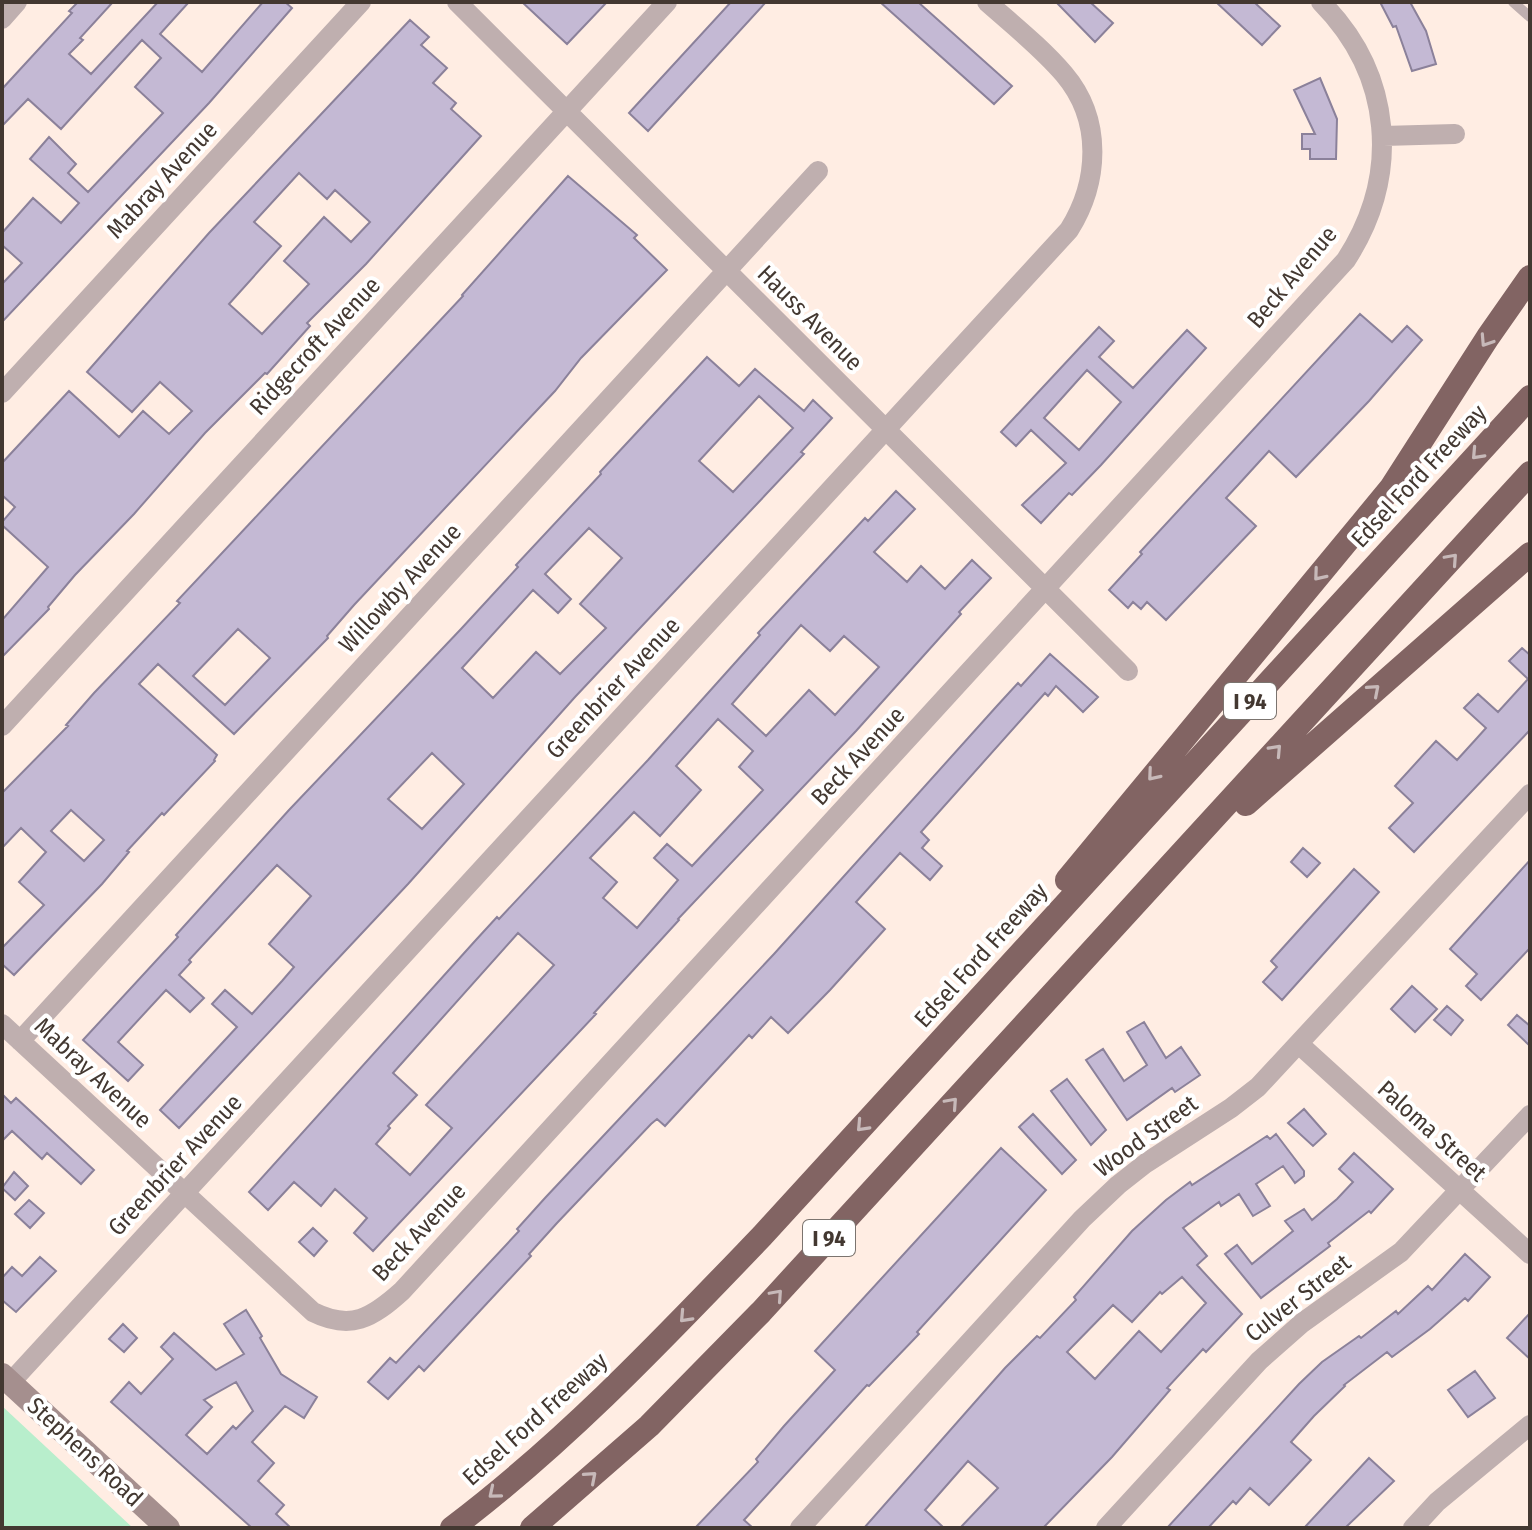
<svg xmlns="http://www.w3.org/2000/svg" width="1532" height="1530" viewBox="0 0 1532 1530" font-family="'Fira Sans Condensed',sans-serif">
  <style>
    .green { fill: #b8eecc }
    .building { fill: #c4b9d4; stroke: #8b819a; stroke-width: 2; fill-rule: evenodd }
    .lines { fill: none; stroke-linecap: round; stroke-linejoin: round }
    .lane { stroke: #bfafaf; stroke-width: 10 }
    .street { stroke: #bfafaf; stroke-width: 20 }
    .secondary { stroke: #a58f8e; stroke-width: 24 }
    .highway { stroke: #826463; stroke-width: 24 }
    .oneway { stroke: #c7b9b9 }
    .labels { text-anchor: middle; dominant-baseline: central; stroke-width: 8; stroke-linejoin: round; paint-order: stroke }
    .shield { fill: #fff; stroke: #7b746f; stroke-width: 2 }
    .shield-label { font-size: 22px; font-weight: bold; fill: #433831 }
    .street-label { font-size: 24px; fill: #433831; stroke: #fff }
  </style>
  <rect width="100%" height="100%" fill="#ffede3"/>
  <!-- green -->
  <path class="green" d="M2,1406l131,122h-131z"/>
  <!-- building -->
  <path class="building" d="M78,2h35l-33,36 3,2 -14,14 22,20 67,-72h31l-29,32 42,38 61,-70h22l7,6 -83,95 -207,219v-38l20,-21 -20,-18v-12l31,-35 28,25 18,-20 -49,-44 19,-22 27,27 -8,9 20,19 75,-79 -28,-26 26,-29 -19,-18 -81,89 -33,-30 -26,27v-37l70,-76 -3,-2z
    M522,2h85l-40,42z
    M731,2h35l-118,129 -19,-18z
    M880,2h38l94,84 -18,18z
    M1056,2h34l23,21 -18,19z
    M1216,2h38l26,24 -18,19z
    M1380,2h30l16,29 10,33 -24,7 -16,-45 -3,1z
    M410,20l19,17 -8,8 26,23 -14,15 23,20 -5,6 30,27 -115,128 -59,59 3,3 -43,48 -2,-1 -60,60 -71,81 -59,61 -27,32 1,2 -47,48v-37l46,-53 -46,-42v-3l13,-15 -13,-12v-32l67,-72 50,46 24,-26 26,23 23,-23 -32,-29 -28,30 -45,-40 122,-139zM299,173l28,26 8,-9 35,32 -19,20 -27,-25 -40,44 25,23 -47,50 -33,-30 52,-58 -27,-24z
    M1320,78l17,41 -1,40h-26v-10h-8v-15h13l-21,-44z
    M568,176l69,59 -3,3 33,32 -86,88 -26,33 -201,214 -27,31 1,2 -94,96 -76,-70 -19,20 78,71 -3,5 1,1 -51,54 -2,-2 -35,38 2,1 -27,32 -88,91 -12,-11v-16l42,-43 -25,-23 27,-30 -25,-24 -19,20v-55l66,-67 -2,-1 28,-32 86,-90 -3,-2 286,-305 -1,-1zM238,629l32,29 -45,47 -32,-29zM71,810l33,30 -20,21 -33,-30z
    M1360,314l32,28 15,-16 15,14 -53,61 -73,76 -27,-26 -31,34 -12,13 30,28 -90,94 -19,-18 -6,7 -8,-7 -5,6 -19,-18 33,-36 -2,-2z
    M1099,327l15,14 -15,16 34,31 54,-58 19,18 -105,117 -29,30 -3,-2 -28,30 -19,-18 44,-42 -35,-33 -15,16 -15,-14zM1087,370l34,32 -42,48 -35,-32z
    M707,357l32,29 16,-17 49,42 9,-11 19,18 -31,34 3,2 -229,243 -167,187 -229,244 -19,-18 77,-83 -25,-23 13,-14 27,24 30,-33 12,-14 -25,-23 42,-48 -34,-31 -88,95 2,2 -12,13 25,23 -14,14 -24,-22 -48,52 25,23 -15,16 -45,-41 95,-103 -2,-2 113,-125 172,-181 57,-62 -2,-2 85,-91 -1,-2zM759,396l34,32 -60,64 -34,-31zM589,528l33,30 -42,46 26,24 -46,46 -24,-22 -43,46 -31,-30 71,-78 25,23 13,-14 -26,-25zM432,753l32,31 -42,45 -34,-30z
    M896,491l19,18 -41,43 33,30 14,-16 24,23 27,-29 19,18 -32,34 2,2 -105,117 -178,188 1,1 -85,93 2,1 -223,237 -19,-18 13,-15 -32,-29 -14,17 -27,-24 -26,28 -19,-18 226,-251 22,-24 2,2 149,-159 112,-125 -2,-2 107,-115 3,3zM801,625l29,26 14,-15 35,31 -44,48 -26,-25 -43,46 -34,-32zM718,719l35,32 -14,16 24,23 -71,76 -25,-22 -13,14 24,22 -41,48 -34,-30 14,-16 -27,-24 44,-46 26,24 41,-46 -25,-24zM518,933l36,32 -128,140 26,23 -42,47 -34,-31 14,-16 -2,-2 29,-31 -24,-22z
    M1522,648l8,7v75l-116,122 -25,-24 24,-25 -18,-17 41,-45 21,19 20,-22 9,-10 -22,-20 14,-14 20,18 30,-33 -19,-18z
    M1050,654l48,43 -15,15 -27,-26 -8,10 -3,-3 -124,139 8,8 -7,8 20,18 -12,14 -30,-27 -44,49 29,27 -55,61 -42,43 -17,-16 -19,21 -3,-3 -84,91 -8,-7 -6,5 -94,99 -28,31 2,2 -107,115 -5,-5 -31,33 -20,-17 22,-24 6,5 123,-132 -2,-2 28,-31 229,-244 222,-247 22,-24 3,3z
    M1303,848l17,15 -13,14 -16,-15z
    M1530,860v88l-49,52 -15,-14 11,-12 -27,-25z
    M1354,869l25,23 -97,108 -19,-18 14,-15 -6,-6z
    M1412,986l25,23 -22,23 -24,-23z
    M1447,1006l16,14 -12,15 -17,-15z
    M1517,1015l13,11v20l-22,-21z
    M1144,1022l22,36 15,-11 19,28 -25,17 -3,-4 -45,32 -41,-60 17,-11 21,32 23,-16 -20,-33z
    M1067,1079l39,51 -15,15 -40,-54z
    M2,1094l9,9 5,-5 78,72 -13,14 -34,-31 -5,6 -30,-28 -10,10z
    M1304,1109l22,25 -13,12 -25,-23z
    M1033,1114l43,46 -14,14 -43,-47z
    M1276,1134l28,37v5l-9,7 -12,-17 -27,18 14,22 -17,10 -14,-22 -18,12 -2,-4 -36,26 24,28 -10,9 45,49 -36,38 -3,-3 -36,39 3,2 -58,67 -69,71h-83l38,-40 -30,-27 -43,49 19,18h-80l141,-160 32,-32 3,2 36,-38 -2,-3 58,-66 34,-31 24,-18 2,3 75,-49 3,3zM1182,1277l24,26 -45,49 -22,-21 -44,48 -28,-27 46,-47 19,17 28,-30 2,2z
    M1001,1148l45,42 -129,142 2,2 -50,52 -2,-1 -123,135 9,8h-58l63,-66 -2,-3 28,-33 51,-56 -20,-19z
    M1354,1153l39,36 -22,24 -2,-2 -41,32 2,3 -69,52 -36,-44 12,-9 15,19 41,-33 -8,-10 19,-12 8,11 25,-21 16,-17 -14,-13z
    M14,1172l14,14 -13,14 -13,-12z
    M29,1200l15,13 -14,15 -15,-14z
    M313,1228l14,13 -13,15 -15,-14z
    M1465,1254l25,23 -22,24 -3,-3 -35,31 -38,28 -5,-5 -43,33 1,1 -31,30 -23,26 20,18 -42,45 -19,-17 -14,16 -3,-3 -25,27h-41l132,-144 23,-22 37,-26 2,2 35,-27 2,3 30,-28 4,4z
    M40,1257l16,14 -40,41 -14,-12v-22l10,-11 10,9z
    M246,1310l16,26 -2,2 21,36 36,23 -13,21 -19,-12 -33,36 22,21 -16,18 26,24 -8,9 15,14h-39l-141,-126 18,-20 12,12 32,-35 -12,-12 13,-14 42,37 28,-16 -20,-30zM236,1382l17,29 -17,18 -3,-3 -26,28 -21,-19 26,-28 -8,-7z
    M1530,1313v46l-23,-21z
    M123,1324l14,14 -13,14 -15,-13z
    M1475,1371l20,27 -27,19 -20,-27z
    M1369,1458l25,23 -49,47h-41z"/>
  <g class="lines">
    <!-- lane -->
    <path class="lane" d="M1513,2l17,15"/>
    <!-- street -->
    <path class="street" d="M457,2l671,669
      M2,19l15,-17
      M1383,136l72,-2
      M2,393l359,-391
      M2,726l665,-724
      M2,1024l311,288c38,19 59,6 89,-21l944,-1031c55,-85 47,-185 -25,-258
      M20,1041l798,-870
      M1300,1045l230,209
      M10,1383l1059,-1153c30,-48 34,-110 -5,-156 -22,-26 -51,-49 -77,-72
      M800,1528l282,-309 36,-34 28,-22 85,-55 27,-21 272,-293
      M1106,1528l153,-167 43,-38 99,-71 129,-137
      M1413,1528l24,-26 93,-77"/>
    <!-- secondary -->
    <path class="secondary" d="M2,1375l166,153"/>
    <!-- highway -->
    <path class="highway" d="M1246,804l284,-250
      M1067,880l324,-392 97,-151 42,-60
      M452,1528c114,-86 212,-190 310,-292l768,-839
      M532,1528l117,-102 112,-114 769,-839"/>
  </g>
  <!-- one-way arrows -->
  <defs><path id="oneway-chevron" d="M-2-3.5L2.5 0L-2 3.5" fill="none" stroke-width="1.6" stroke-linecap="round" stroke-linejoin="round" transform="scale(2)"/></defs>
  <g class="oneway">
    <use href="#oneway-chevron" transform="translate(1486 341) rotate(123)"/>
    <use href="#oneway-chevron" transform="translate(1477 454) rotate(133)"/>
    <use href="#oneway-chevron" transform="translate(1452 559) rotate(-48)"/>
    <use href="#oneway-chevron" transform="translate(1319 575) rotate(130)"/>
    <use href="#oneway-chevron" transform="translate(1374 690) rotate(-41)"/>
    <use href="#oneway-chevron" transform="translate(1276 750) rotate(-47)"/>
    <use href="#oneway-chevron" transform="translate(1153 775) rotate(130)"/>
    <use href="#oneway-chevron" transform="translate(952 1103) rotate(-48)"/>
    <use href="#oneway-chevron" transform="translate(862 1126) rotate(133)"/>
    <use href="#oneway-chevron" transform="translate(777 1295) rotate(-48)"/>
    <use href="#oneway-chevron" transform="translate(685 1317) rotate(133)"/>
    <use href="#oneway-chevron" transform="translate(591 1477) rotate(-41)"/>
    <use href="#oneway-chevron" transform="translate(494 1493) rotate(140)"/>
  </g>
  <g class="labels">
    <!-- shield labels -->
    <g class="shield">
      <rect x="1224" y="683" width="52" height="36" rx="6"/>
      <rect x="803" y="1220" width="52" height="36" rx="6"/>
    </g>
    <g class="shield-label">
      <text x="1250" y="701">I 94</text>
      <text x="829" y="1238">I 94</text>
    </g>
    <!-- street labels -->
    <g class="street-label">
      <text transform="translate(162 180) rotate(-47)">Mabray Avenue</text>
      <text transform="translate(1292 277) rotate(-50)">Beck Avenue</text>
      <text transform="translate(810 318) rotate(45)">Hauss Avenue</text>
      <text transform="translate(315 346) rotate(-47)">Ridgecroft Avenue</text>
      <text transform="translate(1419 476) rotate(-47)">Edsel Ford Freeway</text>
      <text transform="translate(400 588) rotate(-47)">Willowby Avenue</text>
      <text transform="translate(613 688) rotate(-47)">Greenbrier Avenue</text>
      <text transform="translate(858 756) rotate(-47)">Beck Avenue</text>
      <text transform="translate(981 955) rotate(-48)">Edsel Ford Freeway</text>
      <text transform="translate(93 1073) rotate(43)">Mabray Avenue</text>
      <text transform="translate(1432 1131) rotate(42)">Paloma Street</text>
      <text transform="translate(1146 1136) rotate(-36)">Wood Street</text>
      <text transform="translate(175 1165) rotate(-47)">Greenbrier Avenue</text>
      <text transform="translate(419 1232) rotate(-47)">Beck Avenue</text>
      <text transform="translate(1298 1298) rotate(-38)">Culver Street</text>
      <text transform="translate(535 1419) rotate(-42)">Edsel Ford Freeway</text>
      <text transform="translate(85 1452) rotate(43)">Stephens Road</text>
    </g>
  </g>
  <!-- border -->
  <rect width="1532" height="1530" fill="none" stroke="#433831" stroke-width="8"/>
</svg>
